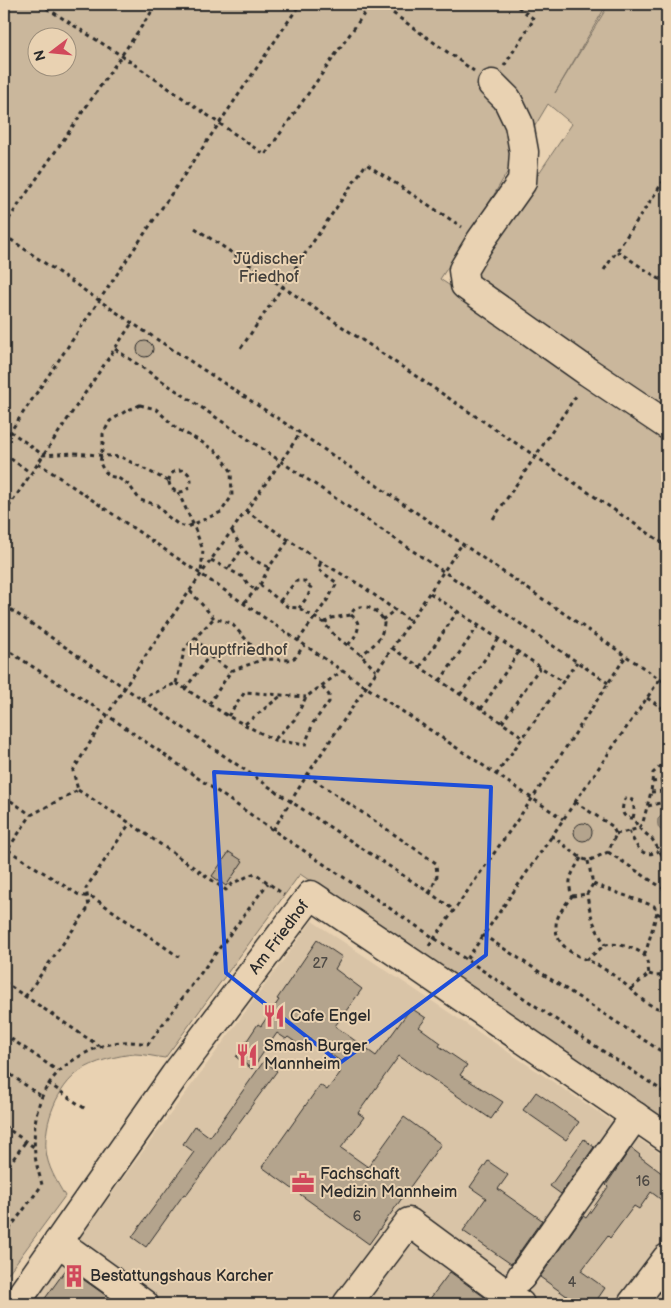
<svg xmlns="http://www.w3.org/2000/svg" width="671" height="1308" viewBox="0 0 671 1308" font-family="'Balsamiq Sans',sans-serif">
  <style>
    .built { fill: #d9c4a7 }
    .green { fill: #cab79c; stroke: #7a7164; fill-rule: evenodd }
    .water { fill: #a0927f; stroke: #71695d }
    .building { fill: #b4a48d; stroke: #2b2b2b }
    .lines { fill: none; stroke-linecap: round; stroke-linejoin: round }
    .minor-casing { stroke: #2b2b2b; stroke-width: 31 }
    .path { stroke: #2b2b2b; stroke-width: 3; stroke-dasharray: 4 4; stroke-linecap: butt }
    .minor { stroke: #e9d2b2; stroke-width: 28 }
    .marked { fill: none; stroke: #1d4ed8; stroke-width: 4; stroke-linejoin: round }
    .labels { text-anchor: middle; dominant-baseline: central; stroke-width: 4; stroke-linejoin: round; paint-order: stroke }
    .number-label { font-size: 14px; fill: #4d4944 }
    .park-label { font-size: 16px; fill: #43403c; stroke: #e9d2b2 }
    .street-label { font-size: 16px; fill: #2b2b2b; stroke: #e9d2b2 }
    .poi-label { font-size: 16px; fill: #2b2b2b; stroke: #e9d2b2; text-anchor: start }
  </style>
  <rect width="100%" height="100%" fill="#e9d2b2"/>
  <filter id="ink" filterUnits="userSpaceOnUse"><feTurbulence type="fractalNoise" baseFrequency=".02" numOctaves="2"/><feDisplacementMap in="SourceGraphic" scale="10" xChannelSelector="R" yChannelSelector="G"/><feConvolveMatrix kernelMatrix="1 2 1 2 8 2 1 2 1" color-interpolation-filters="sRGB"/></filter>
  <g filter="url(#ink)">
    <!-- built -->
    <path class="built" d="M312,921l355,237v146h-636z"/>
    <!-- green -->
    <path class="green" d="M4,4h603l-52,89 54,-89h58v410l-189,-128 -3,-18 97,-144 -24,-20 -77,129 -31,46 227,154v691l-367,-250 -135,184c-9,-1 -21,-4 -30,-4 -16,1 -43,8 -55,17 -23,16 -36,51 -34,79 1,16 11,32 19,46l-61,83zM38,38h30v30h-30z"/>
    <!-- water -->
    <path class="water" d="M663,814h4v19c-8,-2 -10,-6 -9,-14z"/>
    <!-- building -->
    <path class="building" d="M137 349a8 8 0 1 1 16 0a8 8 0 1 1-16 0Z
      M574 832a9 9 0 1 1 18 0a9 9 0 1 1-18 0Z
      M229,852l14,9 -17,25 -14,-10z
      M317,940l25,17 -7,12 27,20 -27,37 41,30 35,-48 15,10 -7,9 22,16 -2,3 28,19 -7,10 43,27 -12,17 -92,-63 -41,57 6,4 -23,31 27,19 36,-50 37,27 -72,100 -107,-77 58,-82 7,5 13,-17v-12l-33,-24 -6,9 -13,-9 -2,2 -9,-6 -25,36 -16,-12 22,-33 3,2 18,-26 -2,-1z
      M264,1061l13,10 -91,124 -2,-1 -38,53 -14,-10 62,-85 -11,-8 12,-18 15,11z
      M536,1092l43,30 -13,18 -43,-30z
      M584,1139l10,8 -33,47 -11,-8z
      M631,1148l9,7 -1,1 28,21v27l-16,-12 -12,17 -5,-3 -24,32 -2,-2 -27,35 24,17 -11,16h-16l-38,-27 43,-61 3,2 22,-31 -2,-2z
      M488,1161l20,14 -10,14 44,31 -31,44 -48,-33 23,-33 -16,-11z
      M67,1268l51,36h-77z
      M450,1272l44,32h-68z"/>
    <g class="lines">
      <defs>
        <g id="minor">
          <path d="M492,84l15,15 12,25 5,28 -2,30 -41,58 -18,30 2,15 123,87 79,53"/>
          <path d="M58,1242l86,62"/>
          <path d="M521,1277l114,-161"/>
          <path id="s1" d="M15,1304l160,-229 136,-180 104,70 252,173"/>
          <path d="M347,1304l62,-82 111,82"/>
          <path d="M632,1304l35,-46"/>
        </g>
      </defs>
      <!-- minor casing -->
      <use href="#minor" class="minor-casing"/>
      <!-- path -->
      <path class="path" d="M40,4l82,52 143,99 106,-151
        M380,4l94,67
        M504,66l30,-47 -20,-15
        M4,226l153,-222
        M195,228l340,228 132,90
        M4,235l128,88 168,110 367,251
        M617,251l50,33
        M604,270l63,-94
        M241,348l125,-184 96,63
        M115,349l493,334
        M140,405l16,4 21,20 23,12 20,13 11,17 1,25 -11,16 -34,15 -8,-2 -12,-9 -10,-11 -17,-5 -11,-15 -11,-7 -9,-2 -6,-7 -3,-6 3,-19v-10l7,-13 16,-10z
        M10,431l33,24 31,-2 47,4 47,24
        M4,441l296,-437
        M4,454l27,19
        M38,463l328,224 197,132
        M169 481a11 11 0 1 1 22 0a11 11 0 1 1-22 0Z
        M178,492l15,32 10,26 -2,23
        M246,511l72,49 44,26 48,35
        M4,514l128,-191
        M493,519l85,-126
        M232,531c10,18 17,29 37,36
        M211,560l32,17 5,7 7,6
        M229,568l13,-19
        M260,585l28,22 11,1 25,15 12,14 24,17 16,17
        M190,591l24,27 17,5 33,36
        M430,593l133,89
        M280,601l16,-20h8l7,7 -3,8 -9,12
        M244,603l16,-18 9,-18 20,-27
        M4,605l286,196 140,92 24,17
        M382,620l13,-10
        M324,623l8,-5 19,-3c1,-2 2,-5 4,-6 10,-7 27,3 29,14 0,3 -2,10 -3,12 -4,8 -12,14 -20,20
        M196,637l13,19 22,15
        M298,641l30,-42 9,-16 -19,-14 3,-7
        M348,645c9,-10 16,-21 3,-30
        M4,648l103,67 166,115 394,264
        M392,648l131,89
        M420,667l37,-55
        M440,681l38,-55
        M176,683l52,33 46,24 31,5 8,-22 16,-21v-7l-8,-9
        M176,683l9,-35 11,-11 18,-19
        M185,689l24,-33
        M460,695l38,-55
        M647,698l20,13
        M141,699l35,-16
        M209,704l22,-33 33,-12 26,1 6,-3 8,-12
        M481,709l37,-56
        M228,716l17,-24 61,5
        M502,723l38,-56
        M245,724l37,-29
        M275,739l20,-20 11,-22 36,-26
        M307,775l129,88 1,13 -7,17
        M496,775l81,-113
        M652,782l15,-2
        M78,790l52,33 96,67 7,-7 22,-10 29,22
        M651,792l16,-1
        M4,796l27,19
        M575,802l37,24 4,8 -8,18 -20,9 -7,-3 -29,-22z
        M575,802l85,-123
        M648,806l16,-4 3,1
        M633,818c-13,1 -12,-12 -7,-20l6,2c2,6 3,11 1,18l6,10 13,11 15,24
        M273,830l34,-55 155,-231
        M629,831c7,14 12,29 30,20
        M616,834l13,-3 10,-3 4,-6 8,-30 2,-19 9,-8h5
        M8,850l71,45 15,3 85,59
        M608,852l59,39
        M4,855l27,-40 47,-25 -5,-19c40,-68 84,-133 129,-198 32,-47 67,-92 98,-140
        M581,858c-8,14 -15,21 -9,38 -6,8 -16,19 -16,30 -1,22 22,30 38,37 9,5 18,11 26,17 12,9 31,33 47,28
        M588,861l5,23 -6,10c3,22 7,32 18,51
        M593,884l61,22 3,6 -10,36 -3,7
        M572,896l15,-2
        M657,913l10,5
        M483,935l184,120
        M429,946l103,-147 94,-143
        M467,959l85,-123
        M586,960c5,-3 15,-13 20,-15 9,-3 31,3 38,10 4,5 4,14 5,19l-18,15
        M649,974l7,2 11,-1
        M4,982l95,64
        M25,997l64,-90 -3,-19 44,-65
        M4,1034l54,37
        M4,1070l37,26
        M48,1083l39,27
        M663,1092l4,-6
        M4,1126l31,22
        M4,1172l22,-31
        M4,1236l38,-51c-2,-9 -6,-20 -7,-30 -3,-37 3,-69 34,-92 16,-11 33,-19 53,-21 8,-1 18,1 26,2l120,-161"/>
      <!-- minor -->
      <use href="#minor" class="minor"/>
    </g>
  </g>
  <!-- marked area -->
  <path class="marked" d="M214,772l277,15 -5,168 -146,108 -114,-90z"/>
  <!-- icons -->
  <defs>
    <symbol id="restaurant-bare" viewBox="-9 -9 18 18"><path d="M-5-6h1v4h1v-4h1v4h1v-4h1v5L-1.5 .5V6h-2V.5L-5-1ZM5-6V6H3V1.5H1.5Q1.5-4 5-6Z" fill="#d1495b" stroke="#e9d2b2" stroke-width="2.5" paint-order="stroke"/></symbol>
    <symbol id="office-bare" viewBox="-9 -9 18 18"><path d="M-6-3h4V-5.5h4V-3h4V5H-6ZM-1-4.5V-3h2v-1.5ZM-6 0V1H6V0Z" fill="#d1495b" stroke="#e9d2b2" stroke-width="2.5" paint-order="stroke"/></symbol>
    <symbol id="building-bare" viewBox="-9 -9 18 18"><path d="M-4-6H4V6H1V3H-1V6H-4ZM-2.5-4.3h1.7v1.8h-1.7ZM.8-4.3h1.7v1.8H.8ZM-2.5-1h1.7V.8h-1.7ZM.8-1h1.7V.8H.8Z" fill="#d1495b" stroke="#e9d2b2" stroke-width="2.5" paint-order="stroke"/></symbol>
  </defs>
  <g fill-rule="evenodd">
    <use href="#restaurant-bare" x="258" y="1000" width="32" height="32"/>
    <use href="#restaurant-bare" x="231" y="1039" width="32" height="32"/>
    <use href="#office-bare" x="287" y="1167" width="32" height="32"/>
    <use href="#building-bare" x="58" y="1260" width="32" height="32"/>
  </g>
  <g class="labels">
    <!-- number labels -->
    <g class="number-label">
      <text x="320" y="963">27</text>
      <text x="643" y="1181">16</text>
      <text x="357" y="1216">6</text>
      <text x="572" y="1282">4</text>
    </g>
    <!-- park labels -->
    <g class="park-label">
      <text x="269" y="259">Jüdischer<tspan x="269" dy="18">Friedhof</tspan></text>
      <text x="238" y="650">Hauptfriedhof</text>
    </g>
    <!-- street labels -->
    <g class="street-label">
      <text stroke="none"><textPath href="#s1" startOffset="452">Am Friedhof</textPath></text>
    </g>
    <!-- poi labels -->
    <g class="poi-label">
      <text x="290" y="1016">Cafe Engel</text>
      <text x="264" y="1046">Smash Burger<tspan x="264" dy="18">Mannheim</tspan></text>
      <text x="320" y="1174">Fachschaft<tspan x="320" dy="18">Medizin Mannheim</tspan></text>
      <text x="90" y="1276">Bestattungshaus Karcher</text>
    </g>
  </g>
  <!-- margin -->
  <rect width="671" height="1308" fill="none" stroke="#e9d2b2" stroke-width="20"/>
  <rect x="10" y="10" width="651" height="1288" fill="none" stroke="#2b2b2b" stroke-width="2" filter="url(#ink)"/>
  <!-- north arrow -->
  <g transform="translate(52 52) rotate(254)"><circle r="24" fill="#e9d2b2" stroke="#9d8f7c"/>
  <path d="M0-4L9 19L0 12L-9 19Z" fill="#d1495b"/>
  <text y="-8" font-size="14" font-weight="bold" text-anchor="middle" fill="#2b2b2b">N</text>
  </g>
</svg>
